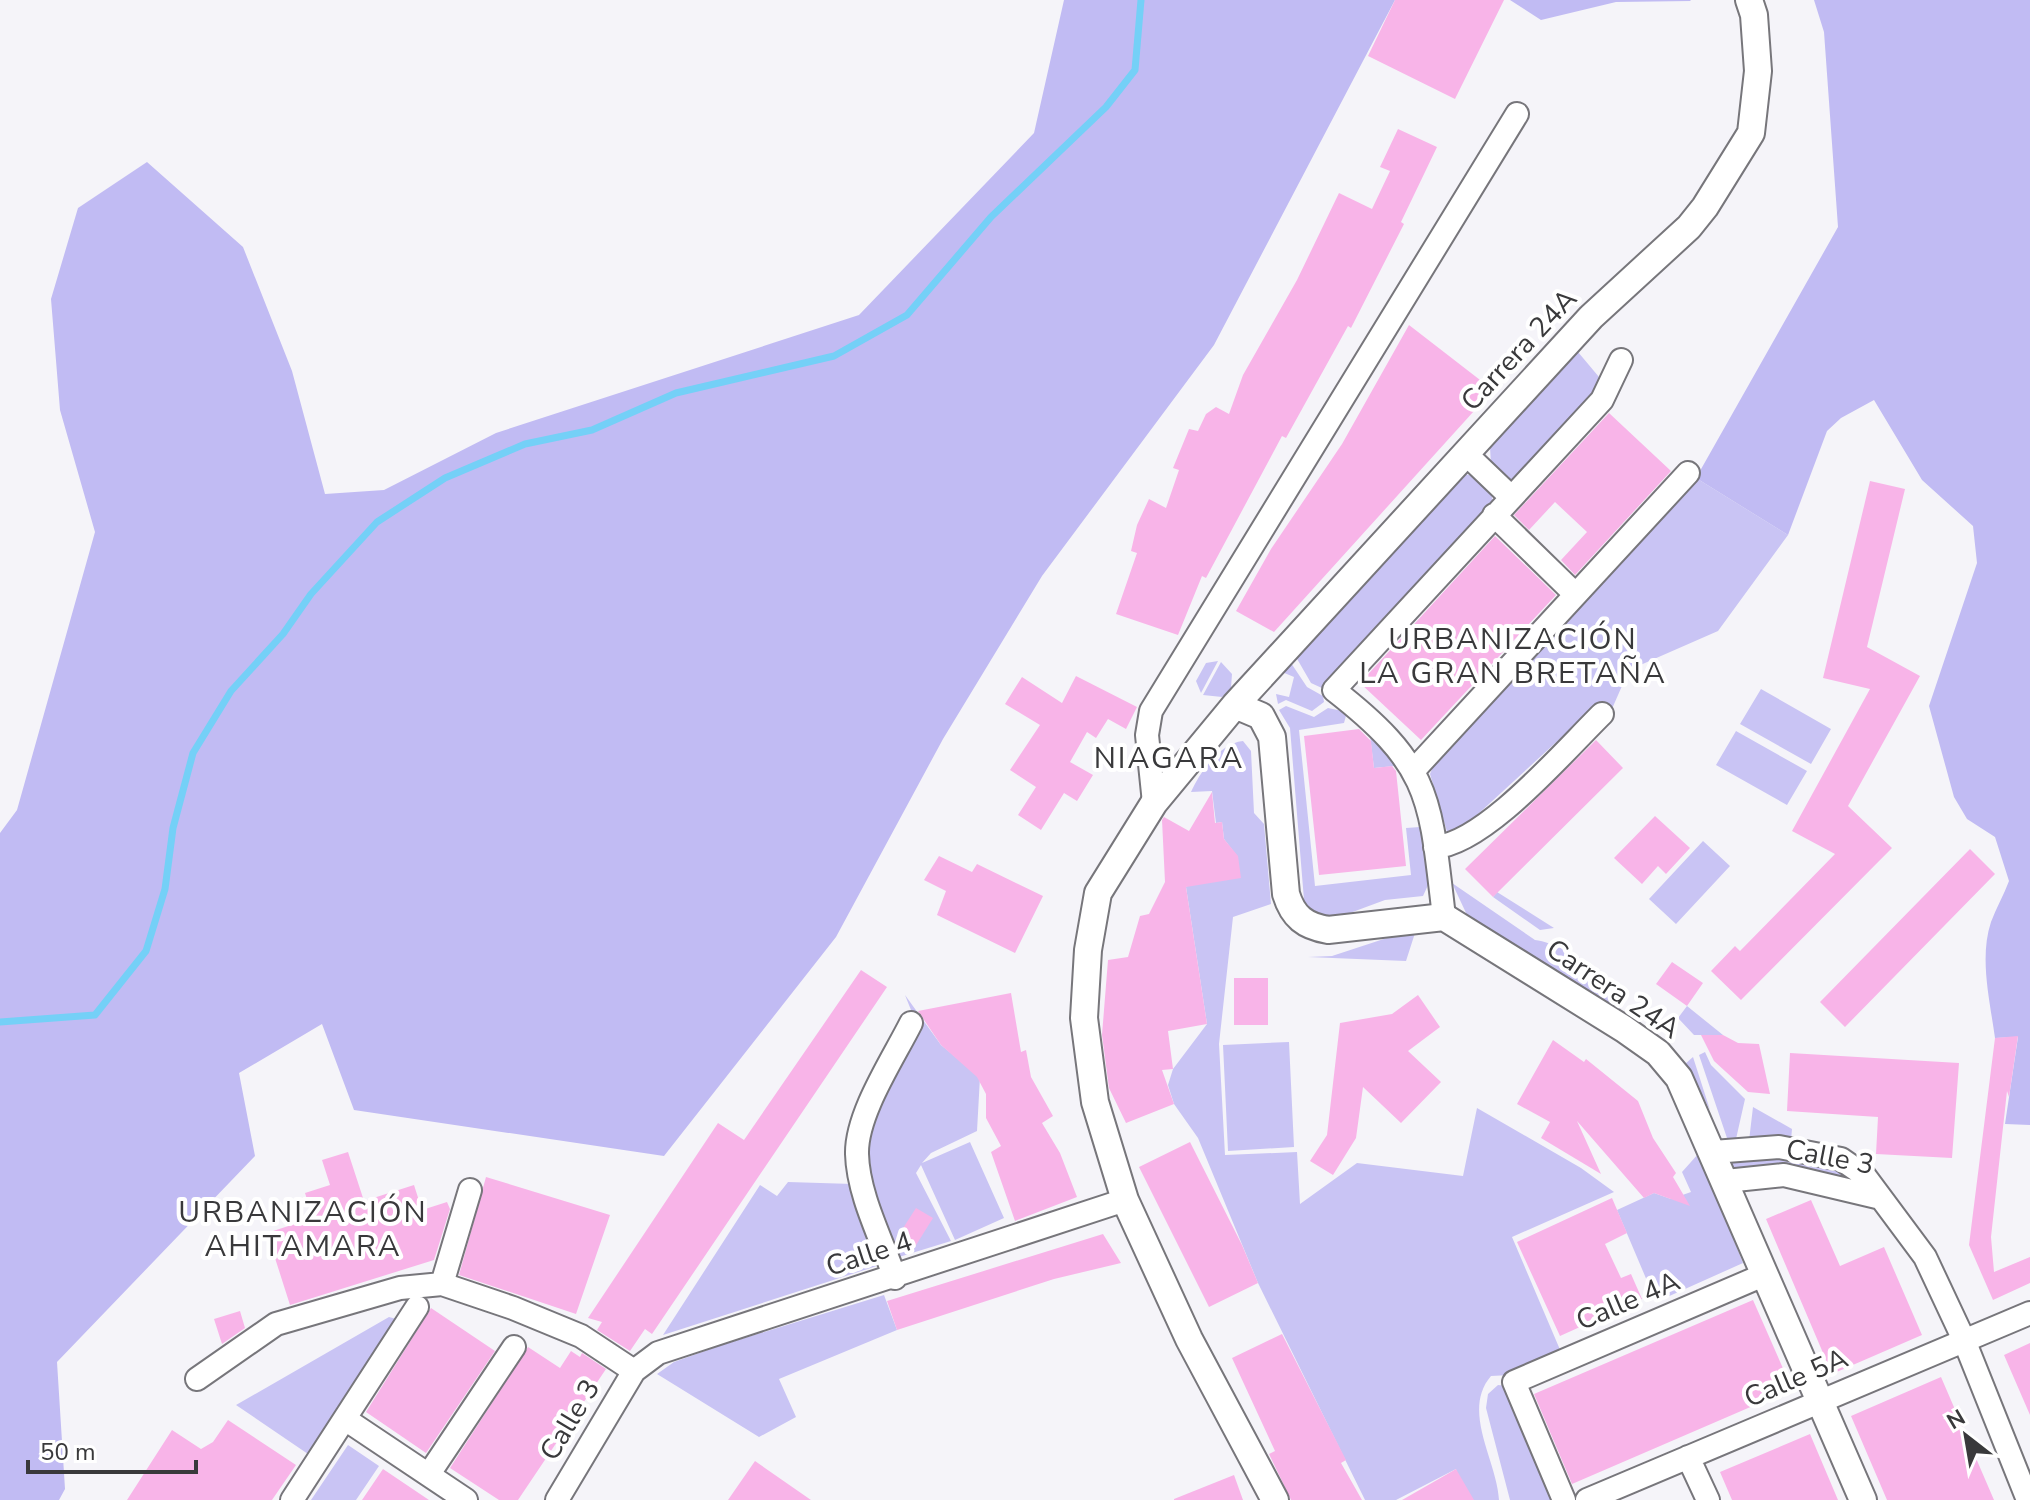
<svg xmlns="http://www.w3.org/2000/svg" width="2030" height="1500" viewBox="0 0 2030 1500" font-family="'Nunito Sans',sans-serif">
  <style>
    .green { fill: #c9c4f4 }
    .forest { fill: #c1bbf3 }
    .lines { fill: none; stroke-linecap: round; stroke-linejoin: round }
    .stream { stroke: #74d0f7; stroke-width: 7 }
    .building { fill: #f8b4e8 }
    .minor-casing { stroke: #77767b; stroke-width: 26 }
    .tertiary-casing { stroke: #77767b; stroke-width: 30 }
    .minor { stroke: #fff; stroke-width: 22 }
    .tertiary { stroke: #fff; stroke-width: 26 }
    .labels { text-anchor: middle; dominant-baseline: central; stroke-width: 8; stroke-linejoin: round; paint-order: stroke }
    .street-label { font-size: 28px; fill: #39393b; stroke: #fff }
    .neighbourhood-label { font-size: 30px; letter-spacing: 2px; fill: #39393b; stroke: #fff }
  </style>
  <rect width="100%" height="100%" fill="#f5f4f9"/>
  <!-- green -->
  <path class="green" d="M1578,352l21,25 -5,19 -83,87 -20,-18 -1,-18z
    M1464,474c15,2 28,13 29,29l-169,186 -13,-6 -15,-26z
    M1696,478l92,57 -70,96 -89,39 -18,41 -10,-10 -147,135 -6,-1 -18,-61 10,-23z
    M1218,661l-17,32 -5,-12 10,-18z
    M1221,662l11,12 -1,14 -9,9 -19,-2z
    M1291,663l16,24 16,9 1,6 -12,9 -26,-11 -8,4 -2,-10 13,3 5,-20 -12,-5z
    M1761,689l70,40 -20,35 -71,-40z
    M1286,706l28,11 14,-9 19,4 -3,11 -45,7 16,156 96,-11 -5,-47 14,-1 9,56 -6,13 -38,4 -54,20 -21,-4 -6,-16 -14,-172 -11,-18z
    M1369,728l19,19 7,19 -21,2z
    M1736,731l71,40 -20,34 -71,-40z
    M1243,741l8,10 3,62 10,11 7,80 -38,13 -14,127 6,111 72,-3 3,52 57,-41 106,13 14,-68 104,60 33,24 -102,45 49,115 -51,23 -19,1c-30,35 6,84 8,124h-37l-6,-31 -60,31h-31l-107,-217 -60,-145 -24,-34 -6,-19 5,-16 34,-45 -21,-137 51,-31 -13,-17 -2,-17 -6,1 -4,-32 -21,1c9,-20 29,-49 52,-51z
    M1703,841l27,25 -54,58 -27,-25z
    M1452,883l83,57c16,1 56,21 66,34 9,13 12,18 25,27l-7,9 -152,-95z
    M1497,892l57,36 -14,2 -47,-33z
    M1415,933l-9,28 -98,-4 24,-1 64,-21z
    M905,995l36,50 39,32 -3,54 -46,22 -9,10 48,-21 34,76 -49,22 -34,-75 -5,8 35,68 -52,16c-12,-32 -33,-71 -32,-106 2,-29 38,-96 50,-126z
    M1687,1006l36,29h-29l-16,-17z
    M1289,1042l5,105 -66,4 -5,-106z
    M1705,1052l6,13 34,34 -9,40 -9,-1 -28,-83z
    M1693,1057l17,53 -25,-46z
    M1753,1107l39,22 -1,11 -42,1z
    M1699,1153l44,110 -87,39 -39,-92 37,-17 17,6 20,-7 -9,-20z
    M1779,1154l59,11 31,25 -133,-18 -7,-16z
    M788,1182l65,2 30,80 -220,71 97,-150 17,11z
    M884,1295l13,35 -118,49 17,38 -37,20 -102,-63 17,-12 45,-16z
    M389,1317l11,3 -92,134 -72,-49z
    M1498,1385l9,1 45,114h-42l-24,-92 2,-14z
    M348,1445l31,21 -23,34h-45z"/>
  <!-- forest -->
  <path class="forest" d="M1064,0h331l-181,345 -172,231 -99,163 -107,198 -172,219 -310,-46 -32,-86 -83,49 16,83 -198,206 8,127 -6,11h-59v-667l17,-23 78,-278 -35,-122 -9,-111 27,-91 69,-46 96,85 49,124 33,123 59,-4 112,-57 363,-118 175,-182z
    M1510,0h180l1,1 -75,1 -75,18z
    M1814,0h216v1125l-25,-1 13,-87 -23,1c-5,-37 -16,-80 -4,-116 5,-14 13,-27 18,-41l-14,-44 -28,-18 -13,-22 -25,-91 48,-143 -4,-37 -51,-46 -48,-80 -33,18 -14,13 -39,104 -92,-57 142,-251 -14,-195z"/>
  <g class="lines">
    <!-- stream -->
    <path class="stream" d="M0,1022l95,-7 51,-64 19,-62 8,-61 20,-75 38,-62 52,-57 28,-40 66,-72 68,-44 80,-34 67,-14 84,-37 158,-37 73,-41 84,-98 115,-110 29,-37 6,-70"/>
  </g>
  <!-- building -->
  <path class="building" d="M1395,0h109l-49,99 -87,-43z
    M1398,129l39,18 -36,75 3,2 -53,104 -3,-2 -62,112 -4,-2 -76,142 -4,-2 -24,59 -62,-21 21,-61 -6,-2 6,-26 12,-26 17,9 13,-38 -6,-2 16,-39 9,2 8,-17 10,-7 13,7 14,-39 54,-95 42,-87 33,16 18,-38 -10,-4z
    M1409,325l84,65 -219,242 -38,-21 35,-62 71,-105z
    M1609,413l62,58 -96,104 -14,-15 26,-28 -32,-30 -26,28 -15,-15z
    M1870,481l35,8 -38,158 53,29 -72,130 44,42 -151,152 -30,-29 24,-25 5,5 95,-97 -43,-23 78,-142 -47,-11z
    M1495,536l61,59 -135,145 -61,-57z
    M1076,676l61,31 -11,22 -18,-10 -12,19 -9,-6 -17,30 23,13 -16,26 -13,-8 -23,37 -23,-15 18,-28 -26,-17 30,-45 -35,-21 17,-27 40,26z
    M1359,729l12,12 3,27 18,-2 4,5 10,95 -87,9 -15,-139z
    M1596,740l27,28 -130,129 -28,-28z
    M1212,792l3,31 7,-1 2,17 14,17 3,22 -55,9 21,137 -39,7 5,38 -11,1 12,34 -48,19 -17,-35 -7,-53 6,-75 20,-3 12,-41 9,-2 16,-32 -3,-62 2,-3 25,14z
    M1655,816l35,32 -24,26 -8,-8 -16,18 -28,-26z
    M1970,849l25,25 -150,153 -25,-25z
    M939,856l33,16 5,-8 66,32 -28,57 -78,-38 9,-24 -22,-11z
    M1672,962l31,21 -16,23 -31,-22z
    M861,970l26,17 -235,347 -7,-5 -15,22 -33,-21 5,-8 -14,-4 130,-195 26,17z
    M1234,978h34v47h-34z
    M1011,993l10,59 5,-2 5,27 22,39 -11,7 18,30 17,44 -62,24 -24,-69 10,-6 -15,-28v-24l-9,-17 -36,-32 -23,-34z
    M1418,995l22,32 -32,24 33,31 -40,41 -38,-36 -7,51 -23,37 -23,-14 17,-26 13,-112 52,-9z
    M1701,1035h22l15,8 21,1 11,50 -22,-2 -34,-31z
    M2018,1036l-9,61 -2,-6 -16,146 3,35 36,-15v26l-37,17 -24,-55 26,-207z
    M1553,1040l31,22 2,-3 52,42 15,37 23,35 -3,4 17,29 -36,-13 -10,5 -67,-77 24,53 -60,-36 9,-16 -33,-18z
    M1790,1053l169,10 -7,95 -76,-4 2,-37 -91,-6z
    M1190,1142l52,103 16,38 -49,24 -70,-140z
    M348,1152l16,49 50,-16 8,25 25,-8 3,7 -16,51 -144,45 -23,-72 46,-15 -8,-25 25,-8 -8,-25z
    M486,1177l124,38 -34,99 -117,-39z
    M1612,1198l15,35 -22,11 16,34 10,-4 11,25 -82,37 -43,-94z
    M1811,1200l29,66 44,-19 38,88 -90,39 -66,-155z
    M916,1208l17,10 -20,32 -17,-11z
    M1103,1234l18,29 -67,16 -157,51 -10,-29z
    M1753,1300l39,89 -220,95 -38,-90z
    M431,1308l64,43 -69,102 -60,-41z
    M240,1311l5,17 -23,16 -8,-25z
    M1282,1334l64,126 -5,3 21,37h-71l-22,-46 6,-3 -43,-93z
    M2030,1343v72l-26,-60z
    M528,1347l32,21 11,-17 9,6 2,-4 24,16 -88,131h-19l-49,-32z
    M1941,1377l53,123h-107l-36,-84z
    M228,1420l68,45 -24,35h-145l45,-70 29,19 12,-7z
    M1810,1434l28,66h-106l-12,-28z
    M755,1461l56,39h-83z
    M383,1469l46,31h-67z
    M1456,1469l18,31h-72l35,-20z
    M1234,1475l9,25h-69v-1z"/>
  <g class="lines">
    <defs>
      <path id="minor" d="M1466,454l45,43
        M1494,515l80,78
        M1414,770l274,-297
        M1154,803l-7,-68 4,-24 366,-597
        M1435,847c50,-3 130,-97 167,-133
        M1444,917c-14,-118 -11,-150 -110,-227l268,-290 19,-40
        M1713,1152l66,-5 62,12 23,16 61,82 39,83 64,160
        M1726,1181l58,-6 97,23
        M895,1278c-13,-38 -37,-83 -38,-124 -1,-40 36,-95 54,-131
        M442,1284l28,-94
        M197,1379l79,-55 124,-36 42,-4 71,24 68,28 53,35
        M345,1419l121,81
        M1688,1457l20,43
        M429,1474l85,-127
        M292,1500l125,-193
        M557,1500l77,-129 24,-18 467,-153
        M1564,1500l-50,-118 252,-108
        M1587,1500l443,-187"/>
      <path id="tertiary" d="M1235,705l26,11 11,21 14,157c7,23 19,32 42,36l116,-13 180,112 34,24 21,25 184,422
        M1275,1500l-86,-161 -64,-139 -30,-98 -11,-84 4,-68 10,-57 56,-90 81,-98 356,-388 98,-90 16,-20 46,-74 7,-62 -4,-56 -5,-15"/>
    </defs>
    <!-- minor casing -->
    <use href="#minor" class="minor-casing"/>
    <!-- tertiary casing -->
    <use href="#tertiary" class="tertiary-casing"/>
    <!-- minor -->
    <use href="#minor" class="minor"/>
    <!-- tertiary -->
    <use href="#tertiary" class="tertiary"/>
  </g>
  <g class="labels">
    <!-- street labels -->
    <g class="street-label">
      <text transform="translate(1519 350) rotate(-47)">Carrera 24A</text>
      <text transform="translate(1613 989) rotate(34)">Carrera 24A</text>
      <text transform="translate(1830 1157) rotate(11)">Calle 3</text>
      <text transform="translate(869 1254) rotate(-18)">Calle 4</text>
      <text transform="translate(1628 1301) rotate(-23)">Calle 4A</text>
      <text transform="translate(1796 1378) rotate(-23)">Calle 5A</text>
      <text transform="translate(570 1420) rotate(-59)">Calle 3</text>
    </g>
    <!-- neighbourhood labels -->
    <g class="neighbourhood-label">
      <text x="1513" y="639">URBANIZACIÓN<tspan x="1513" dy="34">LA GRAN BRETAÑA</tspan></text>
      <text x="1169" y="758">NIAGARA</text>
      <text x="303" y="1212">URBANIZACIÓN<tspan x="303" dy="34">AHITAMARA</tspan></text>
    </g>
  </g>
  <!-- north arrow -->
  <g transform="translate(1966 1436) rotate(329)" stroke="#ffffff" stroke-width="6" paint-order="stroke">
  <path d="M0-6L14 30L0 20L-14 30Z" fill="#39393b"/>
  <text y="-12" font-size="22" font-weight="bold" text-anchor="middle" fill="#39393b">N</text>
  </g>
  <!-- scale -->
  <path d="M28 1460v12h168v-12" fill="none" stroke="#39393b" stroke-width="4"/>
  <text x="40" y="1460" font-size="24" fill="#39393b" stroke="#ffffff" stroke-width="6" paint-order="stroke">50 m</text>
</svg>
